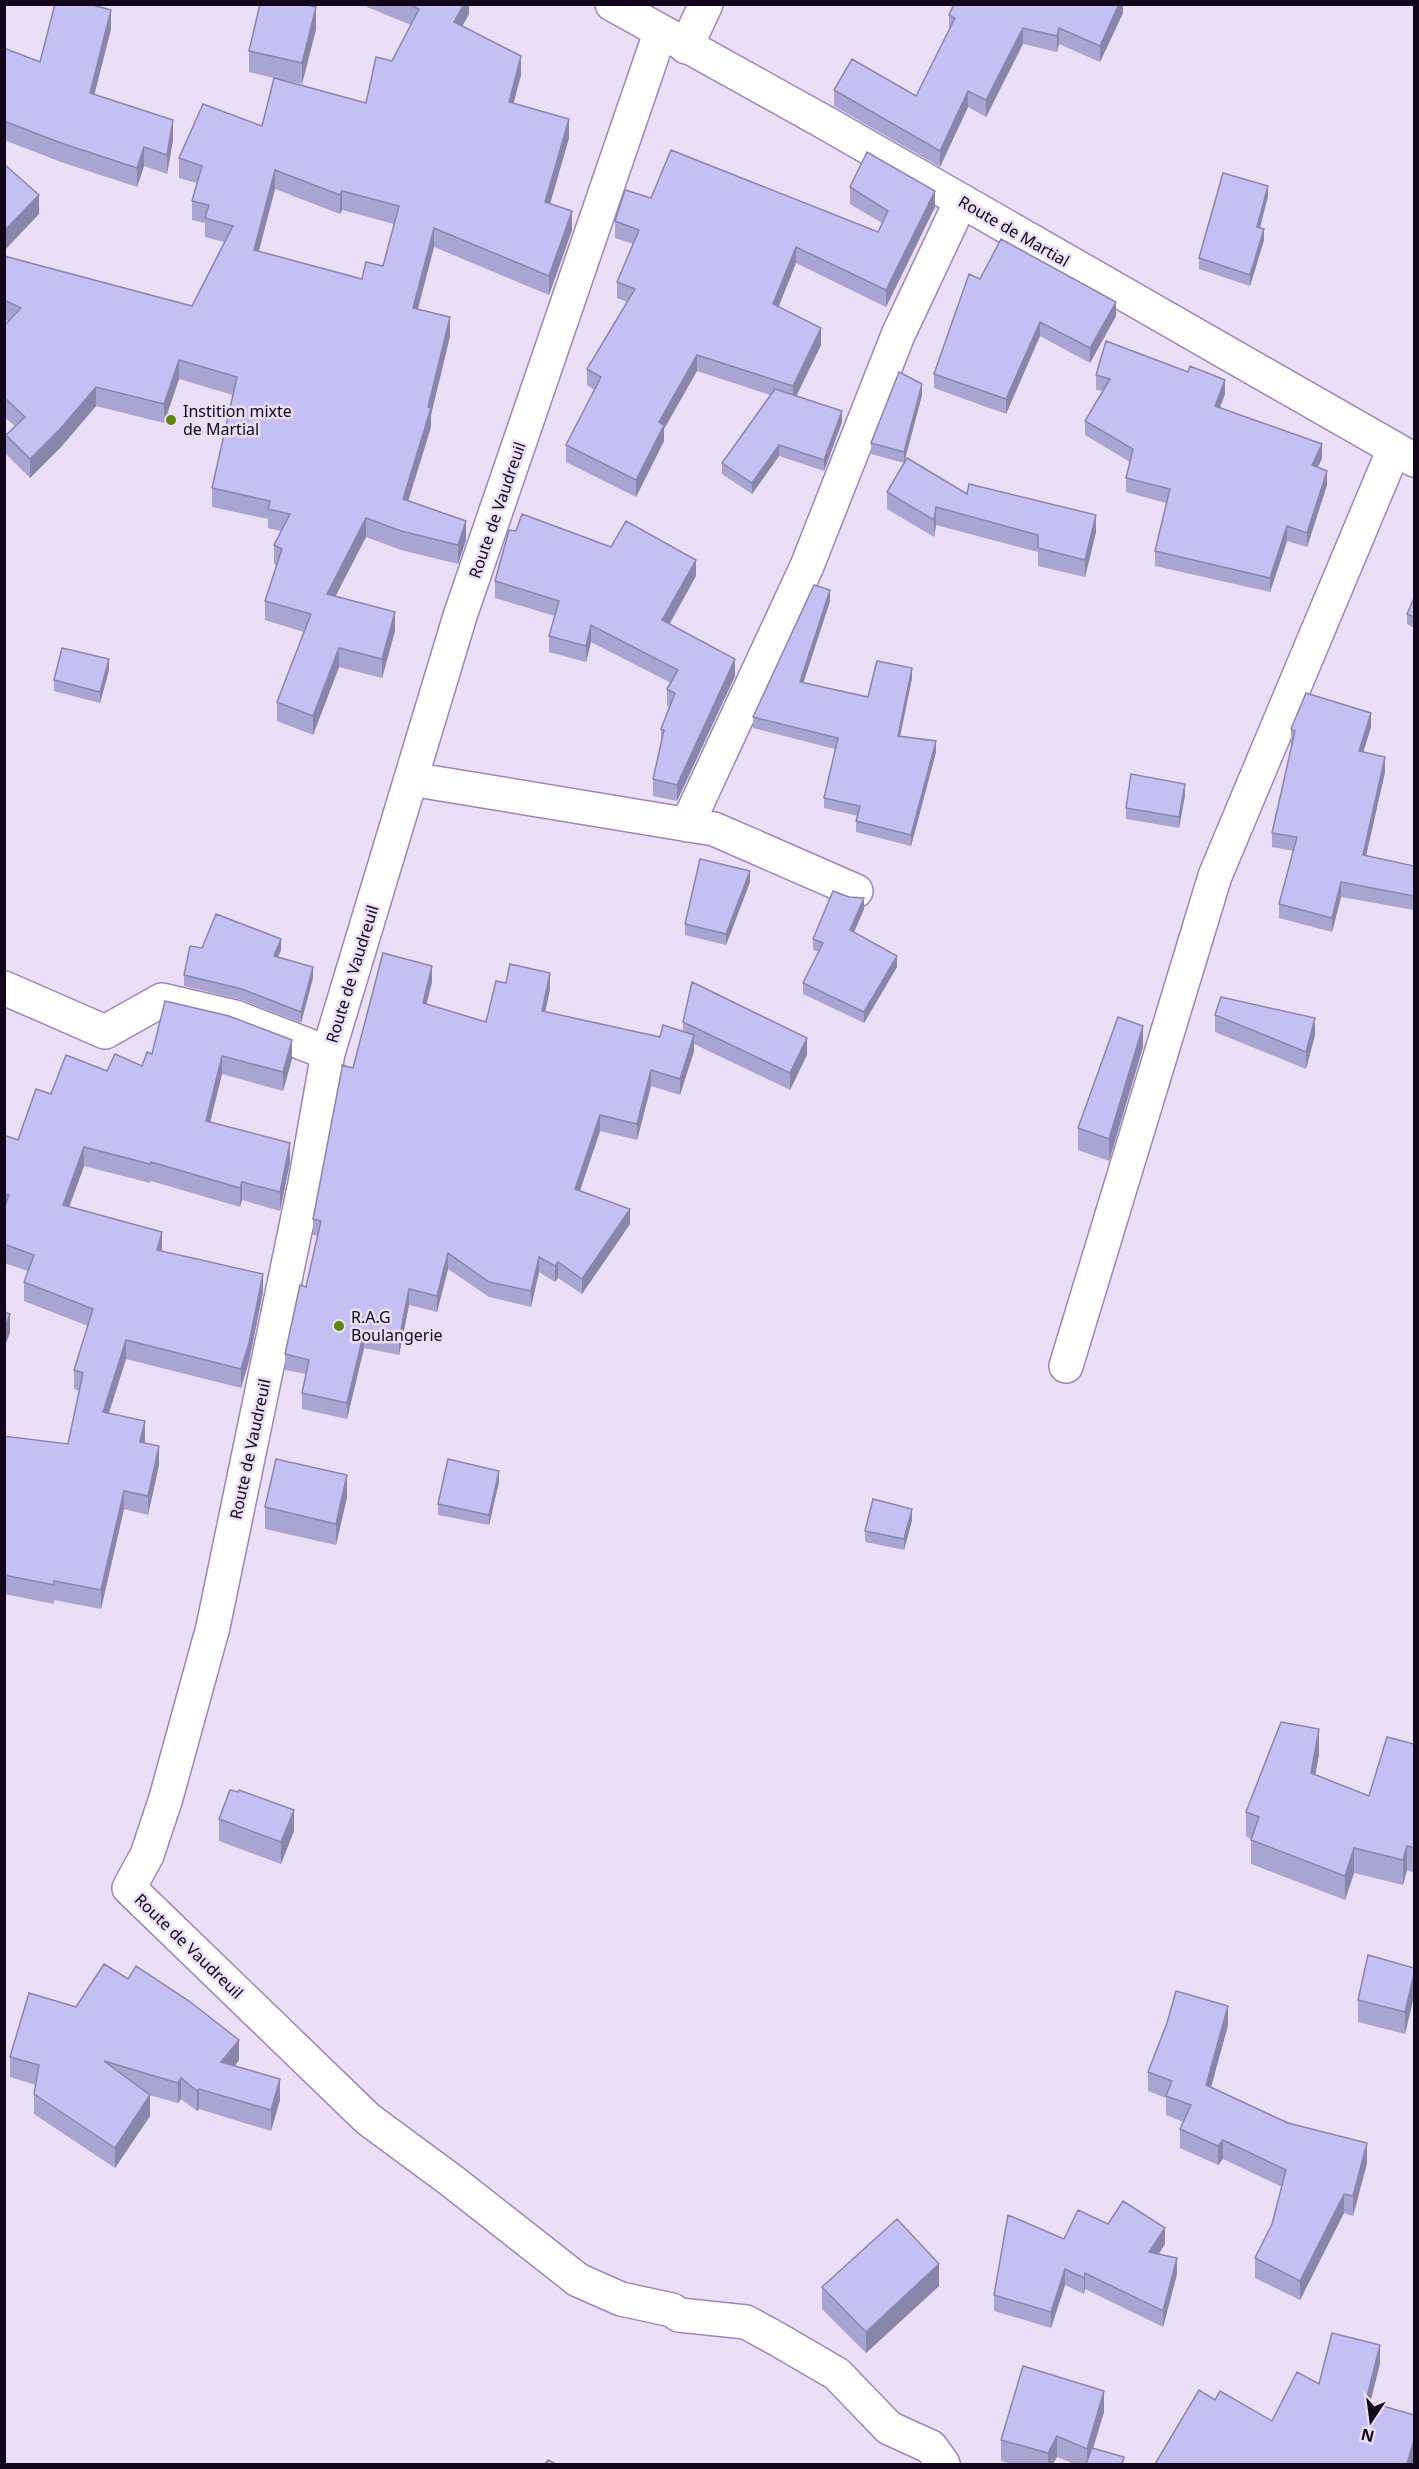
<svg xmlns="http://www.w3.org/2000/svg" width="1419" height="2469" viewBox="0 0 1419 2469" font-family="'Noto Sans',sans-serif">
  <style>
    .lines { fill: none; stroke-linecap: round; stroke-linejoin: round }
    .minor-casing { stroke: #a183bd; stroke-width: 36 }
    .tertiary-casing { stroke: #a183bd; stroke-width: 36 }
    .minor { stroke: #fff; stroke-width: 33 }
    .tertiary { stroke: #fff; stroke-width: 33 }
    .wall { fill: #a9a5d2; fill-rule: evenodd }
    .shaded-wall { fill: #8986ab }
    .building { fill: #c4c0f4; stroke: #8986ab; stroke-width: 1.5; fill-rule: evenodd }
    .poi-dot { fill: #5d860e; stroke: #ebdef7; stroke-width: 2 }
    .labels { text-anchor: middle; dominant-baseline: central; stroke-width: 5; stroke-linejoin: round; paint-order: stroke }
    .street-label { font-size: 16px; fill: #11061a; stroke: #ebdef7 }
    .poi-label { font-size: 16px; fill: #11061a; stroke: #ebdef7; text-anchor: start }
  </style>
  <rect width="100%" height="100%" fill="#ebdef7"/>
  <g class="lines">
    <defs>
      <path id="minor" d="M660,33l-200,583 -132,437 -23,130 -92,444 -47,171 -19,57 -18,33 239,231 84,62 126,99 43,19 51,11 7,5 67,7 31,17 60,35 52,54 42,19 12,17
        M686,47l20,-43
        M411,779l303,50 142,62
        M687,825l120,-259 91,-231 63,-134
        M4,988l101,44 57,-32 73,17 93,36
        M1066,1366l149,-490 179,-427"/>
      <path id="tertiary" d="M612,4l212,118 590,338"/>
    </defs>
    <!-- minor casing -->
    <use href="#minor" class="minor-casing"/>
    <!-- tertiary casing -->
    <use href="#tertiary" class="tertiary-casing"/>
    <!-- minor -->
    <use href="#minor" class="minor"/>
    <!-- tertiary -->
    <use href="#tertiary" class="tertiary"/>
  </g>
  <!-- wall -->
  <path class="wall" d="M367,4h102v10l-7,12 59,49 -8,28 56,35 -19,66 22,26 -23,65 -115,-48 -16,62 32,27 -19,79v12l-23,73 58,40 -8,24 -57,-14 -35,-13 -31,59 60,35 -13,47 -43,-11 -26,68 -36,-14v-19l27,-70 -39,-12v-19l12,-35 -3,-2v-19l7,-14 -13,-3v-9l-56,-12v-19l21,-93 -54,-16 -15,44 -68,-17 -35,41 -31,31 -24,-24v-19l9,-9 -11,-9v-91l5,-5 -5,-2v-63l188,50 32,-64 -19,-5v-14l-13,-3v-19l5,-18 -18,-5v-20l83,-32 12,-48 -25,-6v-21l67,-22 -14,55 -24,-5 88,24 26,-42 19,-36 -44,-18zM275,189l65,25 2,-4 52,14 -11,42 -21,13 -103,-28z
    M1123,4v9l-23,49 -41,-18 -2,8 -34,-8 -37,73 -18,-10 -28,60 -106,-61v-16l82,6 33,-65v-16z
    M111,29l-17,65 79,46 -6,34 -23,-8 -7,21 -76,-25 -57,-22v-92l36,14z
    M850,187l85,20 -49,100 -90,-44 -18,44 43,38 -25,51 46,26 -18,49 -45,-15 -27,38 -30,-20v-11l48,-68 -73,-24 -33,58v12l-28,56 -70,-35v-17l28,-55 -7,-5v-16l40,-67 -10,-4v-16l16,-38 -18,-6v-17l36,-23 227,34 4,-9 -32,-19z
    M1268,196l-8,32 4,12 -14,46 -51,-17v-11z
    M980,279l136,37 -26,47 -50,-27 -34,78 -72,-26v-14z
    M1096,375l129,19 -5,14 102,50 -4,9 9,18 -20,62 -20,-6 -17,51 -115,-26v-15l11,-48 -40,-11v-14l4,-16 -45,-27v-14l18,-30 -7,-1z
    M922,395l-18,68 -33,-9v-11z
    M887,492l80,2 129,38 -11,45 -47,-11v-14l-102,-27 -2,12 -47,-28z
    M611,547l85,29 -26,48 65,52 -58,125 -24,-5v-17l8,-35v-15l9,-22 -3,-1v-17l4,-6 -80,-41 -5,20 -37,-10v-16l6,-20 -60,-18v-17z
    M1414,598v30l-7,-4v-10z
    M830,601l-27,82 65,14 44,-19 -12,58 36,16 -25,94 -55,-14v-11l2,-5 -34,-8v-10l11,-49 -82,-21v-11z
    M109,670l-9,33 -46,-12v-11z
    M1371,727l-8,25 22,20 -19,84 48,10v44l-73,-13 -9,35 -53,-14v-14l15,-53 -22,-4v-14l20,-89h-1v-15z
    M1185,795l-6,33 -53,-9v-11z
    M750,882l-24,63 -41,-10v-11z
    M864,909l-10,23 43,35 -33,56 -61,-29v-11l16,-31 -6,-2v-11z
    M202,948l79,2 -3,7 35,21 -12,45 -59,-23 -58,-14v-11z
    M432,982l-6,22 60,18 20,-39 44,6 -5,23 115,25 23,-6v-9l124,33 -17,35 -96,-46v7l-14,44 -29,-9 -14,54 -37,-9 -20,60 50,33 -48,70 -24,-16 -3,4 -16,-10 -8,35 -42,-10 -41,-28 -11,43 -28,-7 -10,50 -35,-7 -17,71 -45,-10v-16l4,-19 -21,-4v-16l21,-67 12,-51 -5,-1v-16l40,-151z
    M165,1001l127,58 -9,32 -61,-17 -12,48 80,40 -10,49 -38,-11 -2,7 -89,-26 -1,2 -66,-17 -15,41 93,44 101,41 -14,69 -8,27 -115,-29 -17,54 36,27 -1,3 15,22 -11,50 -24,-6 -23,100 -47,-9v4l-50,-10v-158l64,8 12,-53 -6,-2v-19l14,-44 -64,-25v-19l4,-11 -24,-8v-128l14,5 33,-46 56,-23 35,-5 10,-12z
    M1215,1015l100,20 -9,34 -91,-37z
    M1143,1047l-34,114 -31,-11v-22z
    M499,1482l-10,43 -51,-10v-11z
    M347,1497l-11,48 -71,-16v-22z
    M912,1520l-8,30 -39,-8v-11z
    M1414,1744v129l-7,-3 -4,15 -49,-12 -9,27 -94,-36v-25l-5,-3v-24l73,-58 -4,21 54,21z
    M219,1819l75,12 -13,33 -62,-23z
    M1414,1968v28l-9,38 -47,-12v-22z
    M76,2007l163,53 -4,6 45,34 -9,31 -72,-22 -2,2 -16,-12 -3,4 -29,-8 1,21 -35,52 -81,-54v-20l2,-9 -26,-8v-20z
    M1228,2025l-17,63 156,75 -14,53 -9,-3 -44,87 -45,-22v-20l17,-34 10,-37 -59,-28 -5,6 -38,-17v-19l3,-7 -17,-7v-17l-18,-7v-19z
    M1108,2224l57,20 -6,10 18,20 -14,53 -78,-38 -1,5 -19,-9 -14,43 -57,-17v-16l70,-56z
    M939,2286l-73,67 -44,-44v-22z
    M1104,2412l-11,37 31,15h-50l-17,-7 -4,7h-41l-11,-3v-21z"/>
  <!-- shaded-wall -->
  <path class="shaded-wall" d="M464,4h5v10l-15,27v-19z
    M1119,4h4v9l-23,49v-16z
    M316,7v22l-14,55v-21z
    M111,10v19l-21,83v-19z
    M1023,28v16l-37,73v-17z
    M1059,28v16l-2,8v-16z
    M521,56v19l-12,46v-19z
    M968,91v16l-28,60v-16z
    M569,119v19l-24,83v-19z
    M173,120v20l-6,34v-19z
    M144,147v19l-7,21v-19z
    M275,170v19l-21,80v-19z
    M1268,186v10l-11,42v-11z
    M342,191v19l-2,4v-19z
    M935,191v16l-49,100v-17z
    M39,195v19l-35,37v-20z
    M572,211v19l-23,65v-19z
    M434,228v19l-21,80v-19z
    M1264,229v11l-14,46v-11z
    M796,247v16l-23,58v-17z
    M1116,302v14l-26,47v-15z
    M450,317v19l-19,79v12l-28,91v-19l25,-92z
    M1040,322v14l-34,78v-15z
    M821,328v17l-28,58v-17z
    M697,355v16l-33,58v12l-28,56v-17l23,-58z
    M179,360v19l-15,44v-19z
    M1225,380v14l-10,26v-14z
    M922,384v11l-18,68v-11z
    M96,387v19l-35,41 -31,31v-19z
    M842,411v11l-18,49v-11z
    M1322,444v14l-10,22v-15z
    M779,445v11l-27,38v-11z
    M1327,471v14l-20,62v-14z
    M936,507v18l-2,12v-17z
    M1096,515v17l-11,45v-17z
    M366,518v19l-39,76v-19z
    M466,521v19l-8,24v-19z
    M1287,526v15l-17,51v-14z
    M696,560v16l-34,60v-16z
    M830,590v11l-30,92v-11z
    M395,612v19l-13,47v-19z
    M591,625v17l-5,20v-16z
    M339,648v19l-26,68v-19z
    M109,659v11l-9,33v-11z
    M735,659v17l-58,125v-16z
    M912,668v10l-14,69v-11z
    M1371,713v14l-12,39v-15z
    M936,741v11l-25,94v-11z
    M1385,757v15l-22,97v-14z
    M1185,784v11l-6,33v-11z
    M750,871v11l-24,63v-11z
    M1341,882v15l-9,35v-14z
    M864,898v11l-14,32v-11z
    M281,939v11l-7,17v-11z
    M897,956v11l-33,56v-11z
    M432,966v16l-9,37v-16z
    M313,967v11l-12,45v-11z
    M550,973v16l-8,37v-15z
    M1315,1018v17l-9,34v-17z
    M1143,1026v21l-34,114v-22z
    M694,1035v16l-14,44v-16z
    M807,1038v17l-17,35v-17z
    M292,1040v19l-9,32v-19z
    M222,1056v18l-16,65v-18z
    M651,1070v16l-14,54v-16z
    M600,1115v16l-25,74v-16z
    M290,1143v19l-10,49v-19z
    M84,1147v19l-21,58v-19z
    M242,1182v18l-2,7v-19z
    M630,1209v15l-48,70v-15z
    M162,1232v19l-5,18v-19z
    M448,1253v16l-11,43v-16z
    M539,1257v15l-8,35v-16z
    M558,1262v16l-3,4v-16z
    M263,1274v18l-14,69 -8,27v-19z
    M409,1289v16l-10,50v-15z
    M10,1314v19l-6,15v-18z
    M364,1332v16l-17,71v-16z
    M126,1340v19l-23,72v-19z
    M145,1421v19l-5,21v-19z
    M159,1446v19l-11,50v-19z
    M499,1471v11l-10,43v-10z
    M347,1475v22l-11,48v-21z
    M124,1491v18l-23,100v-19z
    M912,1509v11l-8,30v-11z
    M1319,1729v25l-8,44v-25z
    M294,1810v21l-13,33v-22z
    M1407,1846v24l-4,15v-25z
    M1354,1848v25l-9,27v-24z
    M1414,1974v22l-9,38v-22z
    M1228,2006v19l-22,80v-20z
    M239,2040v20l-18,22v-20z
    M181,2078v21l-3,4v-20z
    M280,2079v21l-9,31v-21z
    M199,2089v20l-2,2v-20z
    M150,2095v21l-35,52v-20z
    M1223,2140v19l-5,6v-19z
    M1367,2143v20l-14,53v-20z
    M1344,2194v19l-44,87v-19z
    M1165,2228v16l-16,24v-16z
    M1177,2258v16l-14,53v-16z
    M939,2264v22l-73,67v-21z
    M1065,2269v16l-14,43v-16z
    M1085,2273v16l-1,5v-16z
    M1380,2345v19l-14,55v-18z
    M1104,2391v21l-16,52h-1v-15z
    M1057,2436v21l-4,7h-5v-11z
    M1414,2440v19l-1,5h-6z"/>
  <!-- building -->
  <path class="building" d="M55,4h34l22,6 -21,83 83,27 -6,35 -23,-8 -7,21 -76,-25 -57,-22v-73l36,14z
    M260,4h43l13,3 -14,56 -53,-12z
    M408,4h56l-10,18 67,34 -12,46 60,17 -24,83 27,9 -23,65 -115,-48 -21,80 37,9 -22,90 3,1 -28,91 63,22 -8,24 -57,-14 -35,-13 -39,76 68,18 -13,47 -43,-11 -26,68 -36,-14 34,-88 -46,-13 17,-52 -8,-4 16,-31 -22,-5 2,-8 -58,-13 25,-111 -58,-17 -15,44 -68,-17 -35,41 -31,31 -24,-24 19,-18 -21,-20v-71l17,-18 -17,-8v-44l188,50 41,-80 -28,-8 4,-13 -17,-4 10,-35 -23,-8 24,-54 59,22 12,-48 92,25 10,-46 16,4 27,-52zM275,170l65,25 2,-4 57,15 -16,60 -17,-4 -4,17 -108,-29z
    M954,4h165l-19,42 -41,-18 -2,8 -34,-8 -37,72 -18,-9 -28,60 -106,-61 18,-31 64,37 39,-78 -6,-3z
    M671,150l207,82 10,-21 -38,-24 17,-35 68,39 -49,99 -90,-43 -23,57 48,24 -28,58 -96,-31 -38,67 5,3 -28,55 -70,-35 35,-68 -14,-8 48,-80 -18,-7 22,-52 -24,-9 10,-31 26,8z
    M4,164l35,31 -35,36z
    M1223,173l45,13 -11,41 7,2 -14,46 -51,-17z
    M1001,239l115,63 -26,46 -50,-26 -34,77 -72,-25 35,-100 11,5z
    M1106,341l82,31 2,-6 35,14 -10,26 107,38 -10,21 15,6 -20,62 -20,-7 -17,52 -115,-27 15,-62 -44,-11 7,-29 -48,-28 25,-42 -14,-4z
    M899,372l23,12 -18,68 -33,-9z
    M775,389l67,22 -18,49 -45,-15 -27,38 -30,-20z
    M907,458l60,36 2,-10 127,31 -11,45 -47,-12v-13l-102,-28 -2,13 -47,-28z
    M522,514l89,33 15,-26 70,39 -34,60 73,39 -58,126 -24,-6 11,-49 -3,-1 14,-36 -8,-4 11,-19 -87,-45 -5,21 -37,-10 10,-35 -64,-20 14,-51 7,1z
    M814,585l16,5 -30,92 68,15 9,-36 35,7 -14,68 38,5 -25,94 -55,-14 4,-15 -36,-8 14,-60 -85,-21z
    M1414,598v19l-7,-3z
    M62,648l47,11 -9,33 -46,-12z
    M1306,693l65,20 -12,38 26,6 -22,98 51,11v30l-73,-14 -9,36 -53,-14 18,-67 -25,-4 23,-102 -4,-2z
    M1131,774l54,10 -6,33 -53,-9z
    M700,859l50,12 -24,63 -41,-10z
    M833,891l16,6 15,1 -14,32 47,26 -33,56 -61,-29 20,-40 -10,-4z
    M216,914l65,25 -7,17 39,11 -12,45 -59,-23 -58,-14 6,-29 12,2z
    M383,953l49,13 -9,37 63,19 10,-41 10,2 4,-19 40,9 -8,38 118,26 3,-12 31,10 -14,44 -29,-9 -14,54 -37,-9 -25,74 55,20 -48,70 -24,-17 -3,4 -16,-9 -8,34 -42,-9 -41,-29 -11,43 -28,-7 -10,51 -35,-8 -17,71 -45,-10 7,-33 -24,-6 15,-69 6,2 15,-66 -8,-2 29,-151v-3l11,3z
    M692,982l115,56 -17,35 -107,-51z
    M1221,997l94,21 -9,34 -91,-37z
    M165,1001l64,15 63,24 -9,32 -61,-16 -16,65 84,22 -10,49 -38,-10 -2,6 -89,-26 -1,2 -66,-17 -21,58 99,27 -5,18 106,24 -14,69 -8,26 -115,-29 -23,72 42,9 -5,21 19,4 -11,50 -24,-5 -23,99 -47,-9v4l-50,-10v-139l64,8 15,-71 -9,-3 19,-61 -69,-27 10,-27 -30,-11v-36l5,-13 -5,-1v-59l14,5 18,-51 15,5 15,-39 41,16 8,-17 27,12 5,-14 5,2z
    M1118,1017l25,9 -34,113 -31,-11z
    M4,1312l6,2 -6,16z
    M276,1459l71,16 -11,49 -71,-17z
    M448,1459l51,12 -10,44 -51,-11z
    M873,1499l39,10 -8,30 -39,-8z
    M1281,1722l38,7 -8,44 58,23 18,-59 27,7v104l-7,-2 -4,14 -49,-12 -9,28 -94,-36 8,-23 -13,-5z
    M230,1790l8,2 1,-2 55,20 -13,32 -62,-23z
    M1368,1955l46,13v6l-9,38 -47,-12z
    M104,1964l24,15 8,-13 53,35 50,39 -18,22 59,17 -9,31 -72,-21 -2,2 -16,-13 -3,5 -74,-22 46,34 -35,53 -81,-54 5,-29 -29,-8 19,-64 47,14z
    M1176,1991l52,15 -22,79 82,38 79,20 -14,53 -9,-2 -44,87 -45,-23 17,-34 14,-54 -63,-30 -5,6 -38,-17 11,-24 -25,-9 6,-15 -24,-9 19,-49z
    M1123,2201l42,27 -16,24 28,6 -14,53 -78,-38 -1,5 -19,-9 -14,43 -57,-17 14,-80 56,24 14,-29 30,14z
    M897,2219l42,45 -73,68 -44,-45z
    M1332,2333l48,12 -14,56 48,14v25l-7,24h-252l44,-74 16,10 5,-9 52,30 25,-49 22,12z
    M1023,2366l81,25 -17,58 -30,-13 -9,17 -47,-13z
    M1092,2448l32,9 -2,7h-36z
    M548,2460l8,4h-11z"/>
  <!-- markers -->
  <g class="poi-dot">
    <circle cx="171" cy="420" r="6"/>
    <circle cx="339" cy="1326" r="6"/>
  </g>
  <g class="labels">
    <!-- street labels -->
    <g class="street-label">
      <text transform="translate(1014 231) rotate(30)">Route de Martial</text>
      <text transform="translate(497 510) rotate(-71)">Route de Vaudreuil</text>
      <text transform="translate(352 974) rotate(-73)">Route de Vaudreuil</text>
      <text transform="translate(250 1449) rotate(-78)">Route de Vaudreuil</text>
      <text transform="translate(189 1946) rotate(44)">Route de Vaudreuil</text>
    </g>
    <!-- poi labels -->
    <g class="poi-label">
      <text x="183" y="411">Instition mixte<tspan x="183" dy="18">de Martial</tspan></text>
      <text x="351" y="1317">R.A.G<tspan x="351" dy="18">Boulangerie</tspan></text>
    </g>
  </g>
  <!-- border -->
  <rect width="1419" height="2469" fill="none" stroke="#11061a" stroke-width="12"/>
  <!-- north arrow -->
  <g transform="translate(1371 2421) rotate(193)" stroke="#ebdef7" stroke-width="4.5" paint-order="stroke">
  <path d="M0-4.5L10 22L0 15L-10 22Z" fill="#11061a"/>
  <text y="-9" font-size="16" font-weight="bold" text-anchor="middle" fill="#11061a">N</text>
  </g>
</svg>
